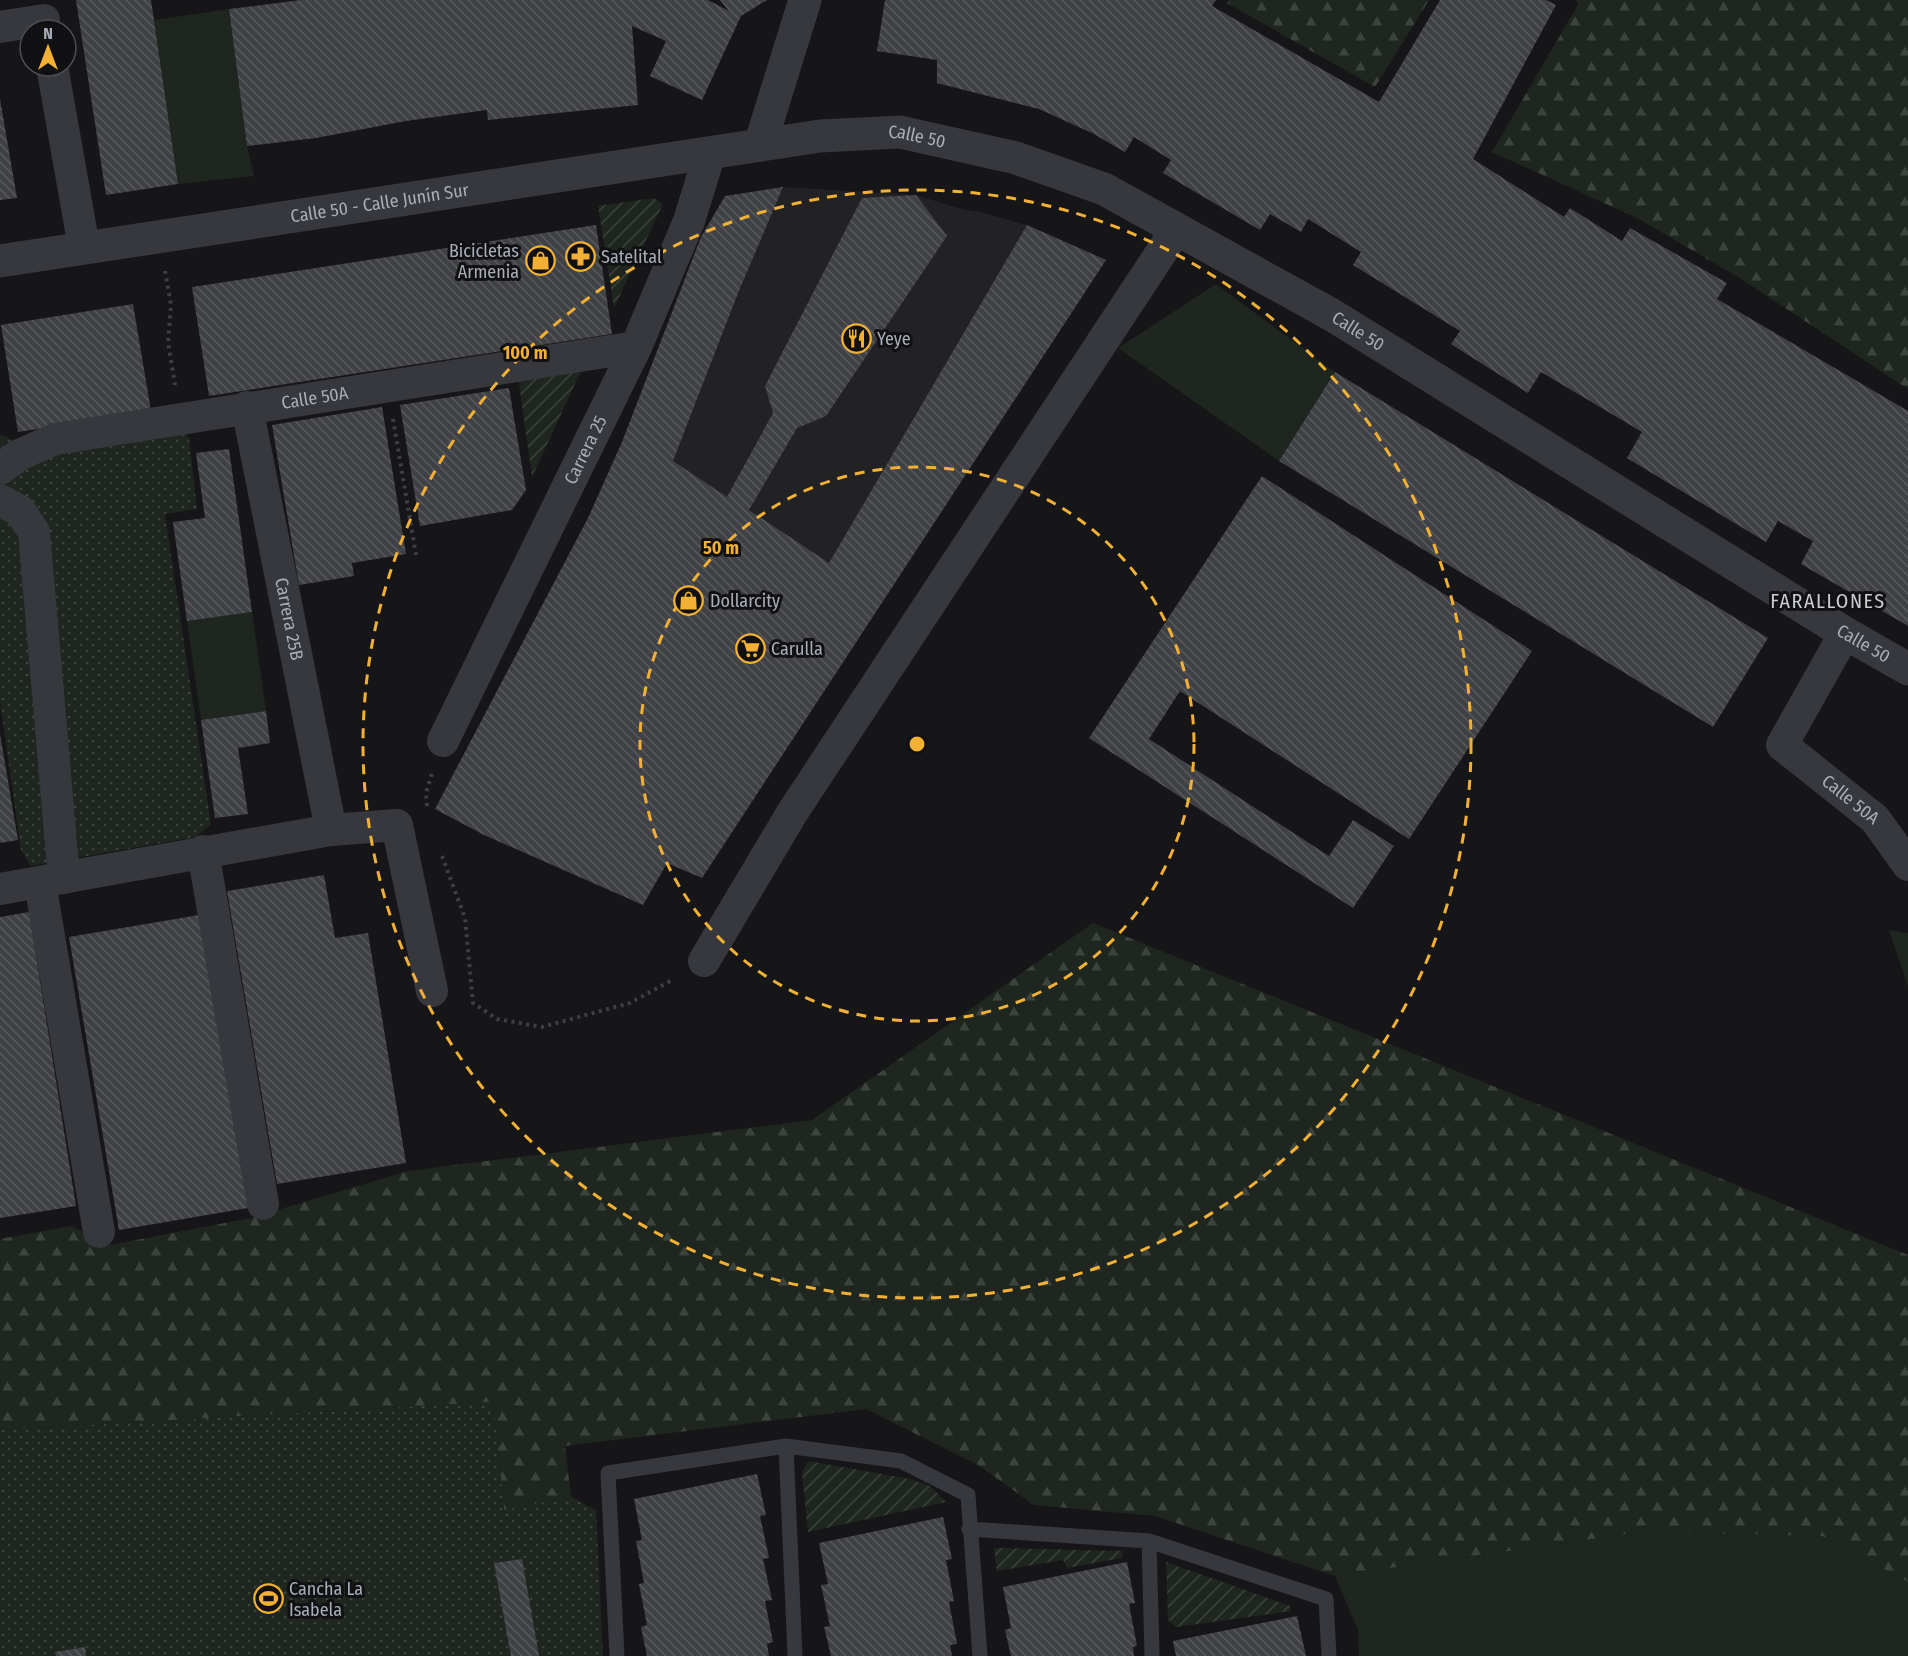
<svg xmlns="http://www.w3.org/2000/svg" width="1908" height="1656" viewBox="0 0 1908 1656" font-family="'Fira Sans Condensed',sans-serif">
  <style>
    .built { fill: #222225 }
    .grass { fill: #1e261f }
    .forest { fill: url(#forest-firs) }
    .park { fill: url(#park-dots) }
    .garden { fill: url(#garden-furrows) }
    .building { fill: url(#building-back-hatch) }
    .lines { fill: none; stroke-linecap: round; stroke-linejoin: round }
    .path { stroke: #3d3f44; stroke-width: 4; stroke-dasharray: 3 4.5; stroke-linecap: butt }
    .service { stroke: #37383d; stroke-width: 15 }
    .minor { stroke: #37383d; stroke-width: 32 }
    .tertiary { stroke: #37383d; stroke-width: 33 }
    .ring { fill: none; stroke: #f2b134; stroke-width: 3; stroke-dasharray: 10 8 }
    .labels { text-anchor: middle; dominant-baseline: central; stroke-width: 6; stroke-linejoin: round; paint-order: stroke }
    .street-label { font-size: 18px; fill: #a8adb8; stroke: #111113 }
    .poi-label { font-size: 18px; fill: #a8adb8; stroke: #111113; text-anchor: start }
    .neighbourhood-label { font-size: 20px; letter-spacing: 1.5px; fill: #c9ccd4; stroke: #111113 }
    .centre { fill: #f2b134; stroke: #111113; stroke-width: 3 }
    .ring-label { font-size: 18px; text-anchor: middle; font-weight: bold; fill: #f2b134; stroke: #111113; stroke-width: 6; stroke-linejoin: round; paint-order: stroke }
  </style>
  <defs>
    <pattern id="forest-firs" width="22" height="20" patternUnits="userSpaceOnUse" patternTransform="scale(1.5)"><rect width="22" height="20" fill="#1e261f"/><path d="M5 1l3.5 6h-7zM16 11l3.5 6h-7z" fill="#3c433d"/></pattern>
    <pattern id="park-dots" width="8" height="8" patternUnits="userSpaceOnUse" patternTransform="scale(1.5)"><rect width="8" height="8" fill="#1e261f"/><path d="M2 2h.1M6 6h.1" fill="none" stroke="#3c433d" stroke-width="1.8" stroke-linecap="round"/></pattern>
    <pattern id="garden-furrows" width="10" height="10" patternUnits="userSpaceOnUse" patternTransform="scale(1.5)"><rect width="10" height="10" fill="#1e261f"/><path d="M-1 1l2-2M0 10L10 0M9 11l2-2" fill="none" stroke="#3c433d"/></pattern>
    <pattern id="building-back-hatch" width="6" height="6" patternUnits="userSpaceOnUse" patternTransform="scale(1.5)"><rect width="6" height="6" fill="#404145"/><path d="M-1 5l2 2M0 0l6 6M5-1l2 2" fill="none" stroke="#595a5e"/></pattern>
  </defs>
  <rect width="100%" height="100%" fill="#161618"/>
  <!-- built -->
  <path class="built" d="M783,187l133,8 46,14 18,3 47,13 79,35 -404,618 -35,-15 -24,42 30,-444 80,-204z"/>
  <!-- grass -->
  <path class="grass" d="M229,9l18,137 7,30 -76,8 -24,-164z
    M1216,284l119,88 -56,89 -161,-113z
    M252,612l14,99 -65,9 -14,-99z
    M1889,930l19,3v53z
    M1640,1532l182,4 86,46v74h-549l-1,-26 -23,-54z"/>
  <!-- forest -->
  <path class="forest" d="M1228,0h201l-54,87 -148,-84z
    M1574,0h334v389l-170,-112 -99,-58 -147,-67 87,-149z
    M1093,923l815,332v327l-86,-46 -182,-4 -305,44 -180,-60 -121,-11 -56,-40 -112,-56 -301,37 6,51 -67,13 -11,-108 -493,28v-191l71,-13 39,19 141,-27 157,-47 404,-51z"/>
  <!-- park -->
  <path class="park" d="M165,418l24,20 8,71 -32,5 46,311 -16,12 -164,29 -10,-16 -21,-148v-267l13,5z
    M493,1402l11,108 67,-13 25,13 7,146h-603v-226z"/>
  <!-- garden -->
  <path class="garden" d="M654,198l9,6 -49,104 -16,-102z
    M582,369l-50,108 -14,-101z
    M809,1461l101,18 20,7 16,16 -138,30 -6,-60z
    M994,1548l129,3 -1,7 -55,10 -4,-8 -66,11z
    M1166,1562l124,44 1,5 -115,16 -8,-7z"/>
  <!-- building -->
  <path class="building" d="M76,0h75l27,184 -72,11z
    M301,0h407l21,11 -9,-11h47l-26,16 -39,84 -52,-24 16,-35 -34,-15 6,79 -150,15 -1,-10 -81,11 -90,17 -69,8 -18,-137z
    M885,0h331l-4,6 167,96 61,-102h106l10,5 -83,154 91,58 6,-9 52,33 8,-13 97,55 -10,16 191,112v215l-107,-62 12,-23 -35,-20 -12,21 -139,-84 15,-26 -101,-60 -13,21 -77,-49 9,-13 -107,-66 8,-13 -53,-33 -7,13 -31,-18 -10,16 -97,-57 8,-13 -37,-23 -9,15 -33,-19 -53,-24 -102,-26v-23l-60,-9z
    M0,99l17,99 -17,2z
    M783,187l-44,104 -66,170 54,36 46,-84 -8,-27 97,-188 54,-3 31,41 -121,180 -29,12 -48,82 80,53 198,-338 79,35 -404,618 -35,-15 -24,42 -159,-70 -49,-26 153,-291 34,-76 79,-205 24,-41z
    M596,225l16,109 -403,62 -17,-109z
    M133,304l18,107 -133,21 -17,-107z
    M1335,372l433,266 -55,89 -434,-266z
    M509,388l17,102 -14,20 -92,16 -20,-121z
    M382,407l24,147 -54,9 2,13 -55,9 -27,-160z
    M229,449l23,163 -65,9 -14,-99 32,-4 -9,-65z
    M1262,476l270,175 -123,188 -229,-148 -31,48 180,117 24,-36 41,26 -41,62 -264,-170z
    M266,711l4,32 -32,5 10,66 -33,4 -14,-98z
    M0,734l18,106 -18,3z
    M324,875l11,63 33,-5 38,230 -129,21 -50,-293z
    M29,912l47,294 -76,12v-301z
    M199,915l49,293 -129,22 -50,-293z
    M757,1474l9,41 -6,1 9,42 -6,1 9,41 -7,1 8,41 -6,2 2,12h-122l-6,-29 6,-2 -8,-41 5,-1 -8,-42 6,-1 -8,-41z
    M943,1517l9,42 -6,1 8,41 -5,1 8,42 -7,1 2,11h-121l-7,-29 6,-1 -9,-41 7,-1 -9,-41z
    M522,1559l17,97h-28l-17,-93z
    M1127,1562l8,41 -6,1 8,42 -4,1 1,9h-123l-6,-26 6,-2 -8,-41z
    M1297,1616l9,40h-130l-3,-15z
    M85,1647l1,9h-30l-1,-4z"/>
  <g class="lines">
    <!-- path -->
    <path class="path" d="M165,271l6,34 -3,37 7,43
      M393,419l23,136
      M427,806l-1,-13 6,-20
      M442,856l23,62 8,85 24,16 45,8 88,-24 44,-24"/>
    <!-- service -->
    <path class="service" d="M786,1446l9,210
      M969,1529l180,12 177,58 3,57
      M1149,1541l3,115
      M617,1656l-9,-183 178,-27 115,15 67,34 12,161"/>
    <!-- minor -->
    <g class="minor">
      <path d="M0,27l44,-7"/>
      <path d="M52,66l32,181"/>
      <path id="s1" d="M247,407l84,423"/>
      <path id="s2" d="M0,469l19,-14 36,-16 581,-92"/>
      <path d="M0,500l20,11 14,21 30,346"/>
      <path id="s3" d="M1845,633l-63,112 93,74 33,46"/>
      <path id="s4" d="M443,741l193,-394 53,-126 21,-68"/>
      <path d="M203,851l60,353"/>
      <path d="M40,883l59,349"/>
      <path d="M0,889l331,-59 66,-5 35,166"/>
      <path d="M704,961l88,-148 384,-583"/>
    </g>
    <!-- tertiary -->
    <g class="tertiary">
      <path d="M760,145l45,-145"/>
      <path id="s5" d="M0,261l820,-125 80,-4 116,26 88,31 228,126 513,318 63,36"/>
    </g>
  </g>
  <!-- distance rings -->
  <g class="ring">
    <circle cx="917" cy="744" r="277"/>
    <circle cx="917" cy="744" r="554"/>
  </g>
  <!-- icons -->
  <defs>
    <symbol id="pharmacy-ring" viewBox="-11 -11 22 22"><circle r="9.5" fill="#111113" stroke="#f2b134" stroke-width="1.5"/><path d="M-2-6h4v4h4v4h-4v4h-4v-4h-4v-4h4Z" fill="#f2b134"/></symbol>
    <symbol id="shop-ring" viewBox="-11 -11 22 22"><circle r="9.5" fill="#111113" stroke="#f2b134" stroke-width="1.5"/><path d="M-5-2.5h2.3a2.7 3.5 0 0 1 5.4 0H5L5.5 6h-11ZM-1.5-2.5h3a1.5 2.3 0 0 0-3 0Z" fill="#f2b134"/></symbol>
    <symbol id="restaurant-ring" viewBox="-11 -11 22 22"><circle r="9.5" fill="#111113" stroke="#f2b134" stroke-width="1.5"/><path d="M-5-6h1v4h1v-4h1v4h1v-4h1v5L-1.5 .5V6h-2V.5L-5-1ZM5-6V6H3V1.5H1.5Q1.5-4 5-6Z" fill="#f2b134"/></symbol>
    <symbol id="supermarket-ring" viewBox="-11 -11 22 22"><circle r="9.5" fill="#111113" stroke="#f2b134" stroke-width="1.5"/><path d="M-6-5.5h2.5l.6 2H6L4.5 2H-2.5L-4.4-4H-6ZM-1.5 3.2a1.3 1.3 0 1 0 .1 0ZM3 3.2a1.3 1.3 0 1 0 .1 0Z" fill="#f2b134"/></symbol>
    <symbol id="stadium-ring" viewBox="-11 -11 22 22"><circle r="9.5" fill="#111113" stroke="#f2b134" stroke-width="1.5"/><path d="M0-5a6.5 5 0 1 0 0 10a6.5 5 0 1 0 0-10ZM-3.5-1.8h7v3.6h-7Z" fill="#f2b134"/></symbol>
  </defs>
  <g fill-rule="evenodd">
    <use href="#pharmacy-ring" x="564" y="240" width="33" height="33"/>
    <use href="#shop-ring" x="524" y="244" width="33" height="33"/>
    <use href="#restaurant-ring" x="840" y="322" width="33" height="33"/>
    <use href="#shop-ring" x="672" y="584" width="33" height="33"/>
    <use href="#supermarket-ring" x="734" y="632" width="33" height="33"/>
    <use href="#stadium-ring" x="252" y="1582" width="33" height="33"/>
  </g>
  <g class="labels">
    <!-- street labels -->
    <g class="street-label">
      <text stroke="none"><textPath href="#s5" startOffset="927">Calle 50</textPath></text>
      <text stroke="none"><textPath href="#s5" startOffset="384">Calle 50 - Calle Junín Sur</textPath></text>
      <text stroke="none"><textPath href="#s5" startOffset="1413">Calle 50</textPath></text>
      <text stroke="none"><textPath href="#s2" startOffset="326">Calle 50A</textPath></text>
      <text stroke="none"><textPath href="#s4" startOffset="324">Carrera 25</textPath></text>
      <text stroke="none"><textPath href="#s1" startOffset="216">Carrera 25B</textPath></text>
      <text stroke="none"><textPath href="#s5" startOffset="2007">Calle 50</textPath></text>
      <text stroke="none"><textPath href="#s3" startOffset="216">Calle 50A</textPath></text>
    </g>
    <!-- poi labels -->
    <g class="poi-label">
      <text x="519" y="251" text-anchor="end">Bicicletas<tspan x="519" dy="21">Armenia</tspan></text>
      <text x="601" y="257">Satelital</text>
      <text x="877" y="339">Yeye</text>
      <text x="710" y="601">Dollarcity</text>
      <text x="771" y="649">Carulla</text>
      <text x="289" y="1589">Cancha La<tspan x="289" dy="21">Isabela</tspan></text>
    </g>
    <!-- neighbourhood labels -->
    <g class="neighbourhood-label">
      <text x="1828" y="601">FARALLONES</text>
    </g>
  </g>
  <circle cx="917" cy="744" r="9" class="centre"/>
  <g class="ring-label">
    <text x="525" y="359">100 m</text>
    <text x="721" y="554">50 m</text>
  </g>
  <!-- north arrow -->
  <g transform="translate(48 48)"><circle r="28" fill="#111113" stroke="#4d4f55" stroke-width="1.5"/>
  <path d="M0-4.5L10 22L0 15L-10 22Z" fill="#f2b134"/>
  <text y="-9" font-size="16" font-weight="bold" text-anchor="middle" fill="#a8adb8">N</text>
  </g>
</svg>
